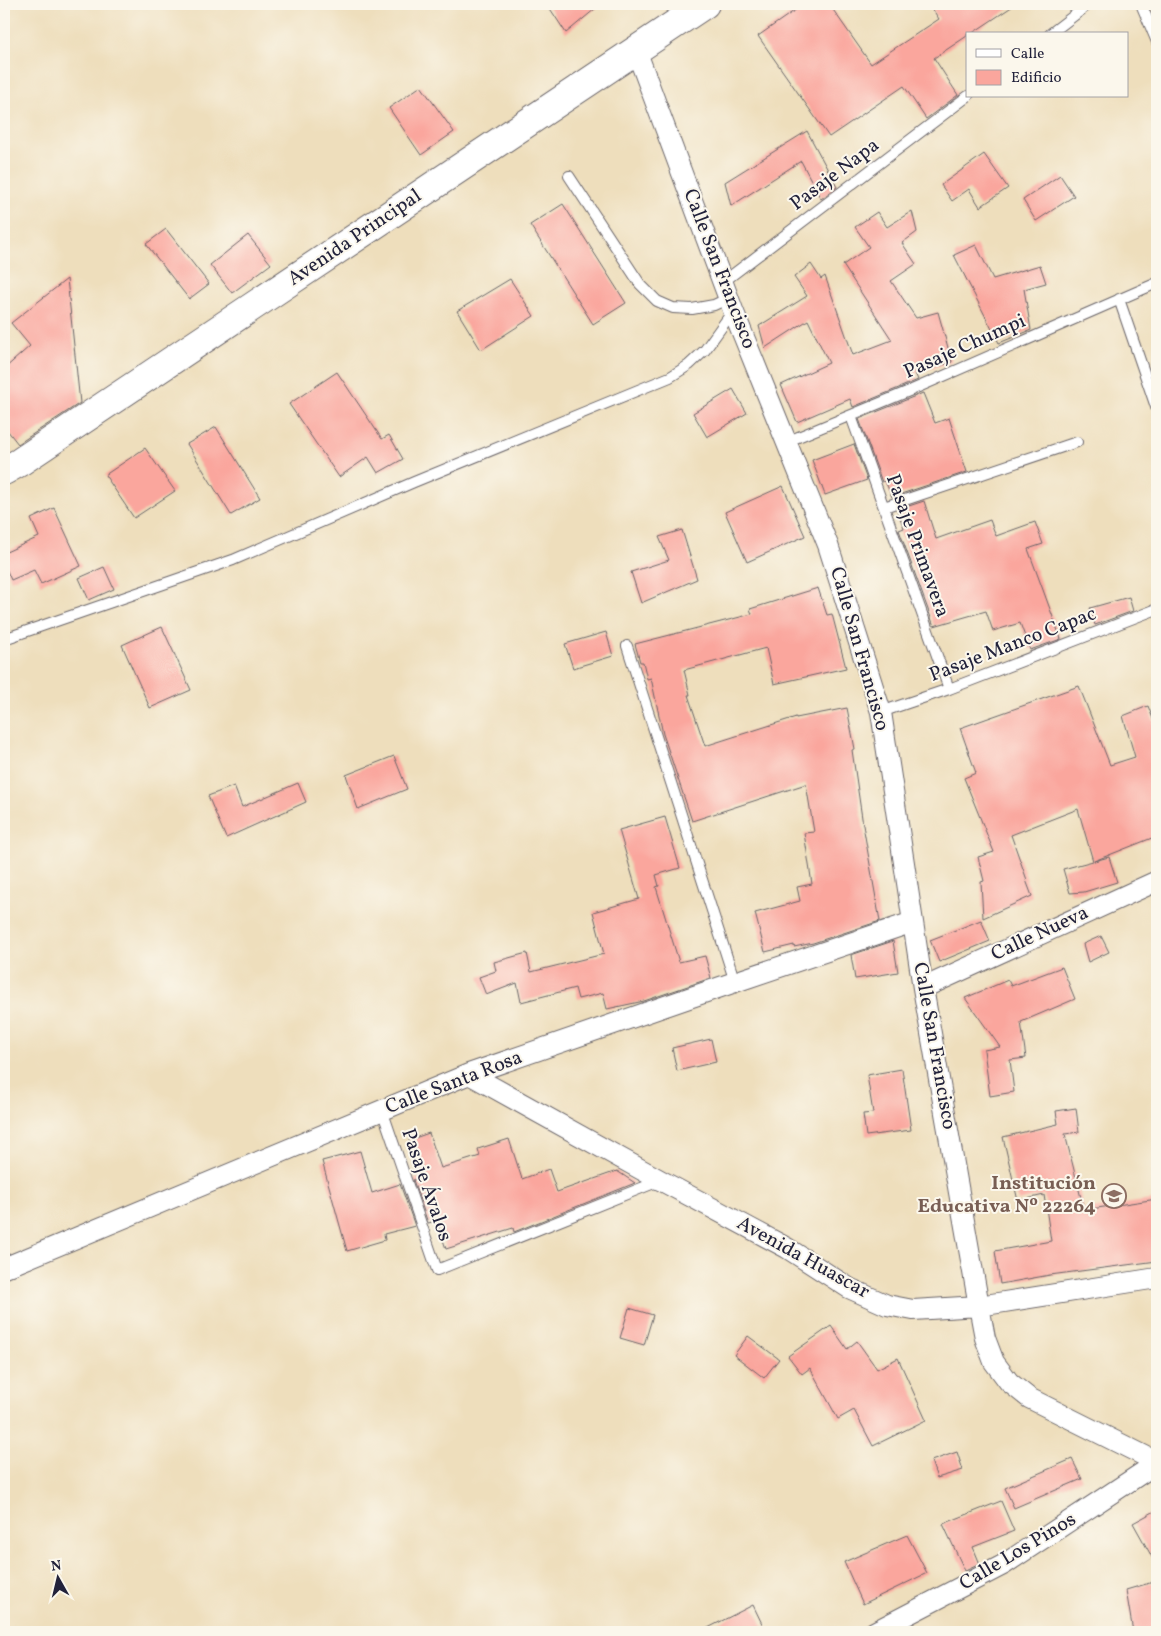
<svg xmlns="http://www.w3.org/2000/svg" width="1161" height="1636" viewBox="0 0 1161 1636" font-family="Vollkorn,serif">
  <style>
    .building { fill: #faa69d }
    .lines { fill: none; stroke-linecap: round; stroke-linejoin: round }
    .service-casing { stroke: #696468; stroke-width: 12 }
    .minor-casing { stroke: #696468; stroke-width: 22 }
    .secondary-casing { stroke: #696468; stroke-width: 30 }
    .service { stroke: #fff; stroke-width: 10 }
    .minor { stroke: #fff; stroke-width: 20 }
    .secondary { stroke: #fff; stroke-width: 28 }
    .labels { text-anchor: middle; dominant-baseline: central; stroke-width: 4; stroke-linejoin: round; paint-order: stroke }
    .street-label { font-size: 20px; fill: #22223b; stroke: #fbf7ec }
    .education-label { font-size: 20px; font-weight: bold; fill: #785e54; stroke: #fbf7ec; text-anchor: end }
  </style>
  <rect width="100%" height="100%" fill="#fbf7ec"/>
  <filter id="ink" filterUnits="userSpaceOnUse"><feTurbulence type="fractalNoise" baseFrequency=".02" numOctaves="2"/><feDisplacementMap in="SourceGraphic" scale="10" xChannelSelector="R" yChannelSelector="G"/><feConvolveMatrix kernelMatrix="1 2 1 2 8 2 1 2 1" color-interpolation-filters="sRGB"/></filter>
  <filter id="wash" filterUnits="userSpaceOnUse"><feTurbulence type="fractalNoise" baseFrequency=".0096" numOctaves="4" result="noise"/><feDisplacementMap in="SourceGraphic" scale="20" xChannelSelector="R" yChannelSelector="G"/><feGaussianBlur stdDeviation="1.12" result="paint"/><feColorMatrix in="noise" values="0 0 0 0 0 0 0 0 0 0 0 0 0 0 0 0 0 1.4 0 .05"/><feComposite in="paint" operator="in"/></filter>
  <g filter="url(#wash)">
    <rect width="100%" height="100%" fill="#eedebc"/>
    <g id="blocks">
      <!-- building -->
      <path class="building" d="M547,4h54l-35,29z
        M804,4h25l42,60 68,-45 -10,-15h87l-45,30h-4v2l-33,22 24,37 -32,24 -22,-33 -75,51 -71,-101z
        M421,86l33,46 -33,23 -32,-47z
        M807,131l30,56 -16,12 -20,-38 -70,45 -6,-24z
        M984,154l24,34 -28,19 -11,-18 -17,12 -11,-16z
        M1060,175l14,21 -38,25 -13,-21z
        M563,204l63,99 -33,21 -63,-99z
        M912,211l5,21 -15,11 14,21 -25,17 25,37 22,-6 14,50 -37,11 3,7 -65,27 -3,-8 -53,23 -16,-37 48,-22 -21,-43 -43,28 -6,-22 48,-30 -13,-19 17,-13 10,15 4,-3 28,79 39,-15 -49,-75 26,-18 -14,-20 22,-15 10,15z
        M166,229l43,55 -20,15 -43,-55z
        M248,235l23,29 -39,29 -22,-28z
        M976,245l17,34 47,-14 6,18 -22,6 7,41 -32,13 -45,-88z
        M67,279l13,124 -62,41 -14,-18v-57l26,-23 -19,-23z
        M510,279l24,37 -53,34 -24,-39z
        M337,372l45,67 7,-4 14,24 -25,14 -10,-16 -29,20 -50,-73z
        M733,389l14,24 -40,24 -14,-24z
        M923,393l12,30 14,-5 18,54 -75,25 -7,-16 -3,1 -23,-63z
        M216,427l44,71 -29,17 -44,-71z
        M854,444l13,36 -42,15 -13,-35z
        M145,448l30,43 -41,27 -29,-43z
        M783,486l22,50 -58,26 -22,-50z
        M924,501l12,38 54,-19 6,16 39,-14 8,22 -15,5 33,90 -31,11 -10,-27 -27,8 -7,-20 -52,15 -35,-96 5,-2 -7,-18z
        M54,508l27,58 -40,18 -7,-14 -23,10 -7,-16v-11l35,-16 -8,-18z
        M682,530l15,49 -56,24 -10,-31 38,-12 -10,-23z
        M104,567l10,22 -25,11 -10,-22z
        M818,588l9,27 5,-1 14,54 -72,16 -8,-36 -82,22 6,25h-2l17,51 91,-29v1l51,-10 8,41 -3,1 11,75 17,96 -67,22 -19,4v-2l-29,7 -10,-39 45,-12 -3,-14 15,-3 -8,-51 10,-1 -8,-48 -114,37 -29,-87 -12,-56 -4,1 -4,-17h-3l-5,-18 117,-30 -2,-5z
        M1129,597l4,14 -38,14 -5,-17z
        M162,627l29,63 -41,18 -28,-63z
        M606,632l7,24 -40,12 -8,-24z
        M1079,686l31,79 25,-8 -12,-41 25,-10 9,23v107l-63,25 15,-4 8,25 -33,10 -14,1 -7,-24 30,-8 -15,-52 -67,26 16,45h-1l6,16 -49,22 -2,-36 3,-1 -6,-24 16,-5 -30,-74 12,-5 -16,-45z
        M394,756l13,33 -49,20 -12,-34z
        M298,783l8,19 -80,36 -18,-42 26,-10 8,21z
        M665,817l15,51 -24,7 3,11 -3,1 23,75 26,-6 6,22 -67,23 -37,8 -4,-16 -25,6 -3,-11 -54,14 -4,-19 -31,12 -7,-18 17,-6 -2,-9 33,-9 4,19 73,-18 -11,-42 46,-13 -20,-69z
        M981,920l9,21 -51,21 -9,-22z
        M1101,936l8,16 -21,10 -5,-18z
        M893,941l5,31 -43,7 -4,-24z
        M1062,967l13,32 -54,23 5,36 -16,2 4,32 -24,4 -6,-46 16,-3 -35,-49 43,-18 3,6z
        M711,1039l5,23 -39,9 -5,-23z
        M902,1069l9,61 -45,6 -3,-22 10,-1 -6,-38z
        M1076,1108l3,24 -14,2 19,76 73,-11v62l-107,14 -50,9 -5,-33 56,-10 -7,-46 -26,6 -15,-64 55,-13 -2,-13z
        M429,1133l12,35 39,-12 -2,-7 31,-10 13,40 27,-10 8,23 60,-21 18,12 -121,49 -1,-4 -67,21 -9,-28 -9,2 -15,-43 10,-3 -14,-37z
        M360,1151l12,42 28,-9 15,42 -31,8 1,6 -38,11 -25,-90z
        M629,1308l24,7 -9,30 -24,-7z
        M831,1326l16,23 10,-8 20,28 21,-11 28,62 -53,26 -19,-36 -16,9 -28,-51 -8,6 -14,-18z
        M748,1336l31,23 -15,19 -30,-23z
        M957,1452l6,18 -26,8 -6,-17z
        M1072,1459l10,20 -68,29 -9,-20z
        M1001,1501l13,30 -41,16 7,17 -15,7 -22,-47z
        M1157,1510v56l-24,-43z
        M907,1535l20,38 -64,31 -19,-42z
        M1153,1582l4,9v41h-24l-7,-42z
        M753,1605l13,27h-66z"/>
    </g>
  </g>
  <g filter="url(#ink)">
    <use href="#blocks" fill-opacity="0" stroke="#696468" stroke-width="1"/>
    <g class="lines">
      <defs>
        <path id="service" d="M1141,4l16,38
          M1050,34l39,-30
          M569,176l71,108 17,17 16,7 19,1 22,-4 15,-7
          M723,282l245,-186
          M1119,299l38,111
          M851,416l98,273
          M786,442l128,-53 243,-106
          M884,507l193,-65
          M4,639l229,-79 181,-78 256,-105 19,-12 16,-15 28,-39
          M627,646l108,336
          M881,712l68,-23 208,-80
          M382,1110l55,160 222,-89"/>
        <path id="minor" d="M636,50l97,260 95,235 53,167 42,276 56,318 178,-28
          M923,988l234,-107
          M469,1074l191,106 127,68 62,40 38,17 26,5 66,-4 6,32 9,24 15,20 20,16 128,64
          M4,1268l465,-194 266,-92 178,-60
          M874,1632l129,-67 154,-102"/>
        <path id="secondary" d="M4,471l16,-9 685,-458"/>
      </defs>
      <!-- service casing -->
      <use href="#service" class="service-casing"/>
      <!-- minor casing -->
      <use href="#minor" class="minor-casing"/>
      <!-- secondary casing -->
      <use href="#secondary" class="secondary-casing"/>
      <!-- service -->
      <use href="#service" class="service"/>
      <!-- minor -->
      <use href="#minor" class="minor"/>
      <!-- secondary -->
      <use href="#secondary" class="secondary"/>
    </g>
  </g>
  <!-- icons -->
  <defs>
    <symbol id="school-ring" viewBox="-11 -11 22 22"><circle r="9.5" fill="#fbf7ec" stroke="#8d6e63" stroke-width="1.5"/><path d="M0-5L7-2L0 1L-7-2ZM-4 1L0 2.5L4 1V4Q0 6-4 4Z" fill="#8d6e63"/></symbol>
  </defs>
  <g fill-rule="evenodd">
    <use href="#school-ring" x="1100" y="1182" width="28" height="28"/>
  </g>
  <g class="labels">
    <!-- street labels -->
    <g class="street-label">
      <text transform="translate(835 175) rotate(-37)">Pasaje Napa</text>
      <text transform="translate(355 238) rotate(-34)">Avenida Principal</text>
      <text transform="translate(719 269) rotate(69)">Calle San Francisco</text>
      <text transform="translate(965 347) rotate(-24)">Pasaje Chumpi</text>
      <text transform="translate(917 546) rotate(70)">Pasaje Primavera</text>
      <text transform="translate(1013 645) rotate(-21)">Pasaje Manco Capac</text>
      <text transform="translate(859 649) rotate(74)">Calle San Francisco</text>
      <text transform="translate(1040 934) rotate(-25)">Calle Nueva</text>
      <text transform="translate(934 1046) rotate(80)">Calle San Francisco</text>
      <text transform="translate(454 1083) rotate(-21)">Calle Santa Rosa</text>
      <text transform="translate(426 1185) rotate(71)">Pasaje Ávalos</text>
      <text transform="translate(803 1258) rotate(29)">Avenida Huascar</text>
      <text transform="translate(1018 1552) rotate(-31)">Calle Los Pinos</text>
    </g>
    <!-- education labels -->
    <g class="education-label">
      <text x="1096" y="1184">Institución<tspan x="1096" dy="23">Educativa Nº 22264</tspan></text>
    </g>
  </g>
  <!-- margin -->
  <rect width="1161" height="1636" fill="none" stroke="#fbf7ec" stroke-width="20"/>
  <!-- legend -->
  <rect x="966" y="32" width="162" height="65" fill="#fbf7ec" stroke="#a4a2a5"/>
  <rect x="976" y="49" width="25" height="8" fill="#ffffff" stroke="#a4a2a5"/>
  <text x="1011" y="58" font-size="15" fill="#22223b">Calle</text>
  <rect x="976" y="70" width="25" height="15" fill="#faa69d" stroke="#a4a2a5"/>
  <text x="1011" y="82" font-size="15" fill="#22223b">Edificio</text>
  <!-- north arrow -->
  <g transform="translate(58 1578) rotate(352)" stroke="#fbf7ec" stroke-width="4" paint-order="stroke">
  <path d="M0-4L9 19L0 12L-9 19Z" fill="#22223b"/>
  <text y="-8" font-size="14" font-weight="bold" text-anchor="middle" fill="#22223b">N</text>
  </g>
</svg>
